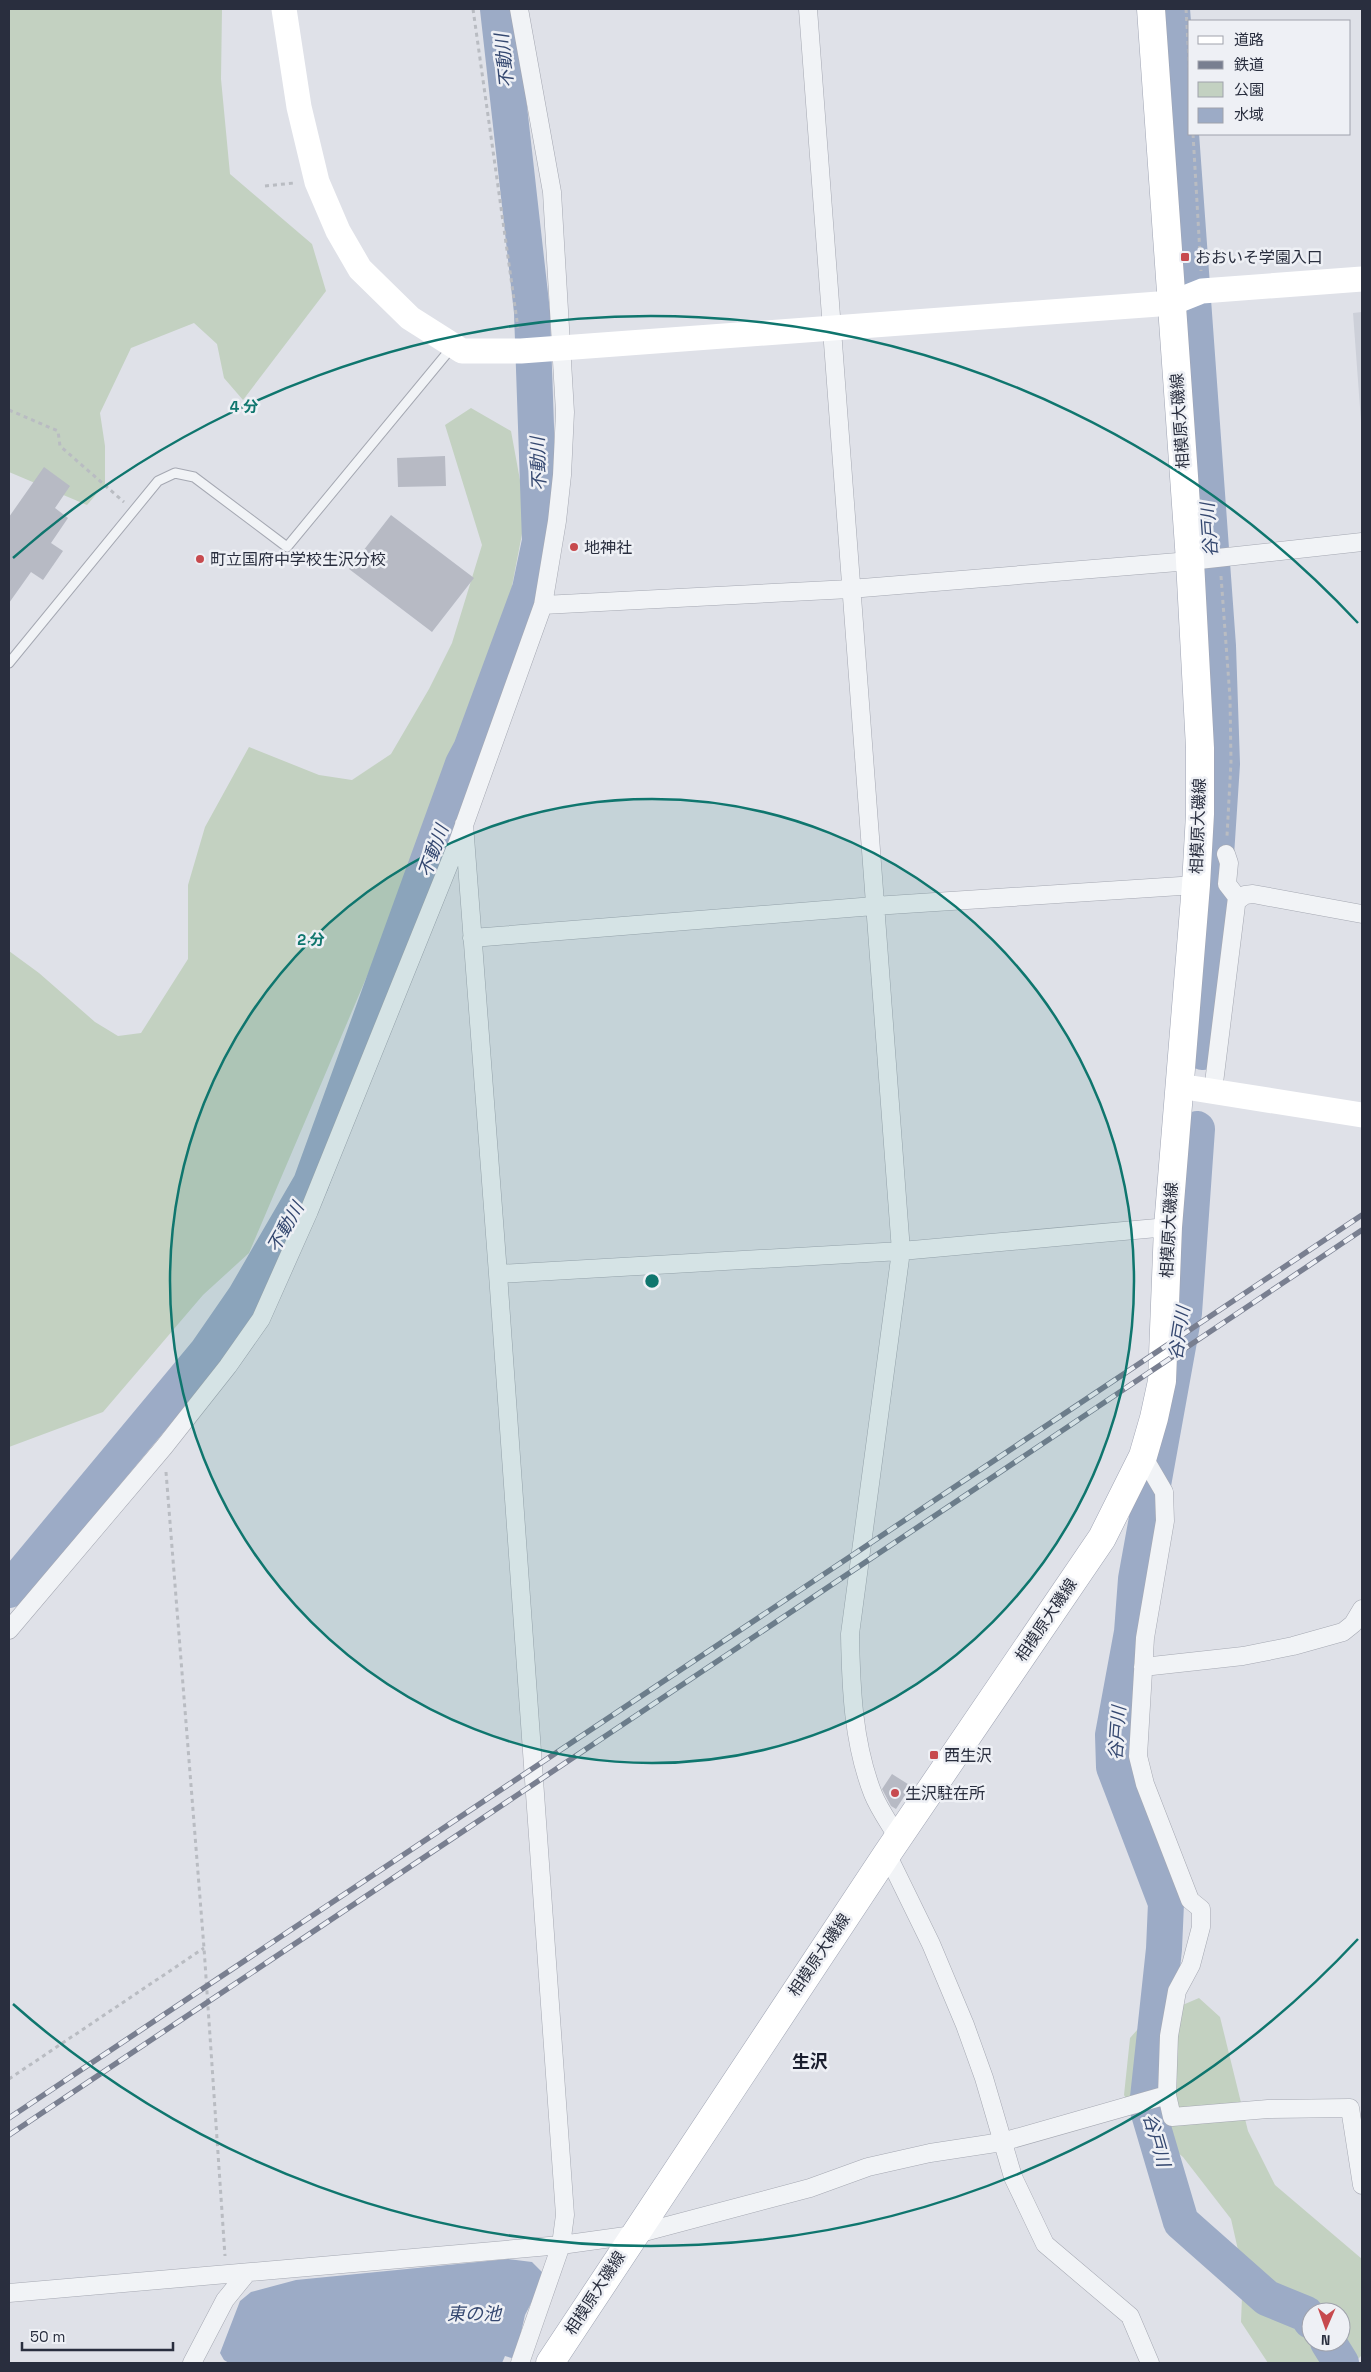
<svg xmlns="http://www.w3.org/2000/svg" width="1371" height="2372" viewBox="0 0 1371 2372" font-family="'Space Grotesk','Noto Sans JP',sans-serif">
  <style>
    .built { fill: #cdd0d9 }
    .green { fill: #c3d1c1; fill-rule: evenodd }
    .water { fill: #9cabc6 }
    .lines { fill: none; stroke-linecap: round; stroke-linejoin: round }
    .river { stroke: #9cabc6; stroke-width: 36 }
    .building { fill: #b7bac4 }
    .lane-casing { stroke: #a5a8b2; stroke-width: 11 }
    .street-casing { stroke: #a5a8b2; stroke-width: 19 }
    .primary-casing { stroke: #9fa4b3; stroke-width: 29 }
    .path { stroke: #b9bcc2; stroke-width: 3; stroke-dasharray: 4 4; stroke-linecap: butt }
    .lane { stroke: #f1f3f6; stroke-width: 9 }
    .street { stroke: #f1f3f6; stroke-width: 18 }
    .secondary { stroke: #fff; stroke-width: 25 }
    .primary { stroke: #fff; stroke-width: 28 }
    .rail-casing { stroke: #797f90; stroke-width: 5.5 }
    .rail { stroke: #eef0f5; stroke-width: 4; stroke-dasharray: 11; stroke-linecap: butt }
    .ring { fill: none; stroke: #0f766e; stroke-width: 2.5 }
    .poi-dot { fill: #c74a4e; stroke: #eef0f5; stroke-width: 2 }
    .labels { text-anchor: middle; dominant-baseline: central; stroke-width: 5; stroke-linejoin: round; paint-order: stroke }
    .poi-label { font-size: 16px; fill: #292e3e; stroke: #eef0f5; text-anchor: start }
    .street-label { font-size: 16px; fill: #292e3e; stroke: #eef0f5 }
    .water-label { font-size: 18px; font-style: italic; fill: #354870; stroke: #eef0f5 }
    .neighbourhood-label { font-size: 18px; font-weight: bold; fill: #1b1f2f; stroke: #eef0f5 }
    .centre { fill: #0f766e; stroke: #eef0f5; stroke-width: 2.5 }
    .ring-label { font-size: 15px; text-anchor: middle; font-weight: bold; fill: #0f766e; stroke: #eef0f5; stroke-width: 5; stroke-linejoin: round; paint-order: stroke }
  </style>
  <rect width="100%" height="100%" fill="#dfe1e8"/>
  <!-- built -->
  <path class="built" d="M1362,312v123l-9,-122z"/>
  <!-- green -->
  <path class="green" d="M9,9h213l-1,70 9,95 82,70 14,47 -83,109 -19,-22 -7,-34 -23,-21 -63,25 -31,65 5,33v38l-18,21 -78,-33z
    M471,408l40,23 15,82 -22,115 -102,266 -153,359 -46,42 -100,117 -94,35v-496l30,22 56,49 23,14 23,-3 47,-74v-74l17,-58 44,-80 70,28 33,5 39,-26 38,-65 23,-46 30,-98 -37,-120z
    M1199,1998l21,19 28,114 27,54 87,74v96l-8,8h-86l-27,-41 2,-50 -12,-53 -48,-62 -45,-37 -14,-25 6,-57 15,-17zM1311,2312h30v30h-30z"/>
  <!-- water -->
  <path class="water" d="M508,2259l24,3 10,10 -2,14 -15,29 -10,44 -10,-3 -3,7h-273l-5,-3 -4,-7 20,-52 11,-9 45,-12z"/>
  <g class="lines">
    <!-- river -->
    <path class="river" d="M1172,9l46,637 4,118 -19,288
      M1197,1129l-13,184 -48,266 -4,53 -19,103 1,32 52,136 -2,46 -17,158 34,115 86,76 39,16 5,7
      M9,1590l198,-238 38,-55 66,-114 152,-419 8,-15 59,-160 10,-48 -8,-229 -34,-303
      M1328,2342l13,21"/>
  </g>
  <!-- building -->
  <path class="building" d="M445,456l1,30 -48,1 -1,-29z
    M44,467l26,19 -15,22 13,10 -17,25 12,8 -20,29 -12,-8 -22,31v-86z
    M391,515l83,63 -42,54 -83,-63z
    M892,1774l19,12 -15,23 -5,-3 -9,-17z"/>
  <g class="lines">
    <defs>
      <path id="lane" d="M9,663l149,-182 17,-8 19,4 93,70 166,-201"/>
      <path id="street" d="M808,9l93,1242 -51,383c1,54 3,109 23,160 6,15 17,30 25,44
        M543,605l307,-16 340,-28 172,-19
        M464,824l34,450 67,941 -4,30 72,-10 177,-47 58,-21 62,-14 72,-11 165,-47 5,22 96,-8 82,-1 12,77
        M1237,901l8,-6 8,-1 109,20
        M472,938l402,-32 322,-21
        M1213,1091l24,-194 -10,-13 2,-21 -3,-9
        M498,1274l403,-23 267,-24
        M1143,1456l21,36 1,29 -20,117 -7,118 7,28 45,116 11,9v18l-10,38 -14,26 -8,45 -2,59
        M9,1630l155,-183 64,-81 33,-47 48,-108 149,-369 85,-237 14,-84 5,-46 3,-63 -13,-220 -33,-183
        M1143,1667l100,-11 50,-10 50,-14 10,-8 9,-15
        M887,1854l44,90 34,81 19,53 29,99 32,67 85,72 20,47
        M9,2293l552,-48 -41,118
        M192,2363l33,-63 22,-27"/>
      <path id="primary" d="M550,2363l337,-509 215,-316 41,-82 11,-38 8,-37 6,-154 28,-342 4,-71v-66l-10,-187 -39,-552"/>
    </defs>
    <!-- lane casing -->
    <use href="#lane" class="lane-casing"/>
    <!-- street casing -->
    <use href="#street" class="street-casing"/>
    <!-- primary casing -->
    <use href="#primary" class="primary-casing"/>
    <!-- path -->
    <path class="path" d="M473,9l45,319
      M1186,9l4,68
      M1193,134l8,137
      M265,186l29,-3
      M9,410l49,21 2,15 64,56
      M1221,576l9,122 1,64 -4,74
      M166,1472l38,476 21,308
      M9,2079l195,-131"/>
    <!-- lane -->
    <use href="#lane" class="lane"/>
    <!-- street -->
    <use href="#street" class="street"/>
    <!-- secondary -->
    <path class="secondary" d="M284,9l15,98 18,75 21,49 22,38 50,49 52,33h59l651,-48 30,-12 160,-12
      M1179,1086l183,29"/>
    <!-- primary -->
    <use href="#primary" class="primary"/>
    <defs>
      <path id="rail" d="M9,2118l1353,-903
        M9,2135l1353,-905"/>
    </defs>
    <!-- rail casing -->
    <use href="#rail" class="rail-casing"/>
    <!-- rail -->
    <use href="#rail" class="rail"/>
  </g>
  <!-- distance rings -->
  <circle cx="652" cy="1281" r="482" fill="#0f766e" fill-opacity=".12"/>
  <g class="ring">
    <circle cx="652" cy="1281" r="482"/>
    <path d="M1358 1939A965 965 0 0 1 13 2004M13 558A965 965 0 0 1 1358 623"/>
  </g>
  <!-- markers -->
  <g class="poi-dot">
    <rect x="1180" y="252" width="10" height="10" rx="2.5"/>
    <circle cx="574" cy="547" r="5"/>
    <circle cx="200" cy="559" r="5"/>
    <rect x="929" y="1750" width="10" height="10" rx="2.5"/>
    <circle cx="895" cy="1793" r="5"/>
  </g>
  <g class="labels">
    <!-- poi labels -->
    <g class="poi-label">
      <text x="1195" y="257">おおいそ学園入口</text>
      <text x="584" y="547">地神社</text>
      <text x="210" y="559">町立国府中学校生沢分校</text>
      <text x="944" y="1755">西生沢</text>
      <text x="905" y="1793">生沢駐在所</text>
    </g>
    <!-- street labels -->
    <g class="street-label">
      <text transform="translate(1180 421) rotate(-94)">相模原大磯線</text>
      <text transform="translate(1198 826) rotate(-88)">相模原大磯線</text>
      <text transform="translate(1169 1230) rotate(-87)">相模原大磯線</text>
      <text transform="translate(1046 1620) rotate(-56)">相模原大磯線</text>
      <text transform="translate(819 1955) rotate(-56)">相模原大磯線</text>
      <text transform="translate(595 2293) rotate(-57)">相模原大磯線</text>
    </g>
    <!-- water labels -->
    <g class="water-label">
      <text transform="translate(504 61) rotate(-96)">不動川</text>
      <text transform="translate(538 464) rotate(-92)">不動川</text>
      <text transform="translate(1209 530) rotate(-94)">谷戸川</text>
      <text transform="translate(433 851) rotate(-70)">不動川</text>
      <text transform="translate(285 1227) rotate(-60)">不動川</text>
      <text transform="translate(1179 1333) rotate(-81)">谷戸川</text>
      <text transform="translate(1117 1733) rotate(-86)">谷戸川</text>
      <text transform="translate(1157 2140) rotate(74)">谷戸川</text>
      <text x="474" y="2313">東の池</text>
    </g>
    <!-- neighbourhood labels -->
    <g class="neighbourhood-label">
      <text x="810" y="2061">生沢</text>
    </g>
  </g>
  <circle cx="652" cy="1281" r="8" class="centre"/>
  <g class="ring-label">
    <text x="244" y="412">4 分</text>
    <text x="311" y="945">2 分</text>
  </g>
  <!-- border -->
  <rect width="1371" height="2372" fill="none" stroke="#292e3e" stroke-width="20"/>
  <!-- legend -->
  <rect x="1188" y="20" width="162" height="115" fill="#eef0f5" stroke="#9fa2ac"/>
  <rect x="1198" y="36" width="25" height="8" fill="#ffffff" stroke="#9fa2ac"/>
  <text x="1234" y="45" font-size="15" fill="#292e3e">道路</text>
  <rect x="1198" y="61" width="25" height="8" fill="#797f90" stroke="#9fa2ac"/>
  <text x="1234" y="70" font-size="15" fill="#292e3e">鉄道</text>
  <rect x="1198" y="82" width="25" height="15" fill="#c3d1c1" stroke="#9fa2ac"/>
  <text x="1234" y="95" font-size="15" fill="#292e3e">公園</text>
  <rect x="1198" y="108" width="25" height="15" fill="#9cabc6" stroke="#9fa2ac"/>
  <text x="1234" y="120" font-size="15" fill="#292e3e">水域</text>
  <!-- north arrow -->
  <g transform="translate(1326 2327) rotate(182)"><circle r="24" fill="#eef0f5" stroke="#9fa2ac"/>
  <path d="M0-4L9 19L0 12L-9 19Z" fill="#c74a4e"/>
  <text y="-8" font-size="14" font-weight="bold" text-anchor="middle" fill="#292e3e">N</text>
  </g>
  <!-- scale -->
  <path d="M22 2342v8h151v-8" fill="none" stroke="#292e3e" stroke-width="2.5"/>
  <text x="30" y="2342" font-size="15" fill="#292e3e" stroke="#eef0f5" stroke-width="4" paint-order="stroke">50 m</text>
</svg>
